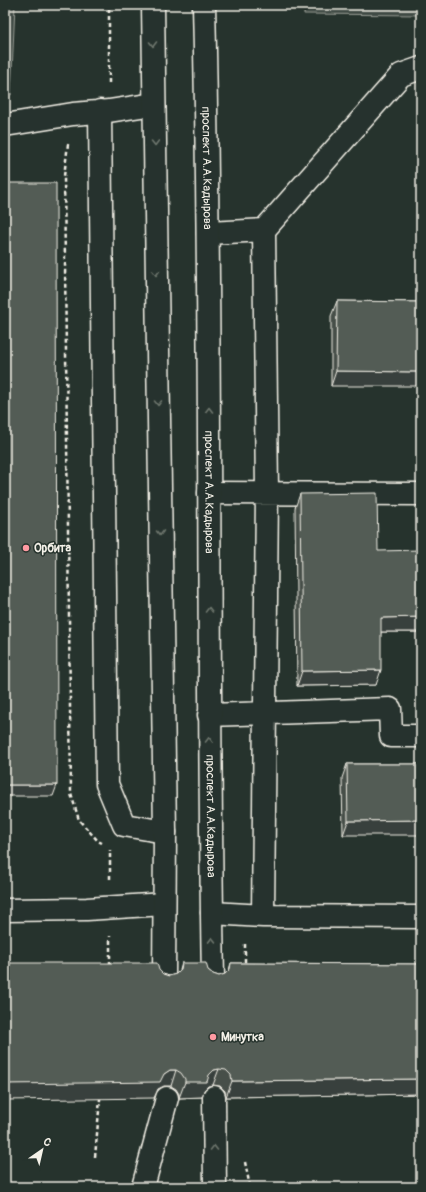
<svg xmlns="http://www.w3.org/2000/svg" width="426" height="1192" viewBox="0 0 426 1192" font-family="Pangolin,sans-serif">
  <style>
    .green { fill: #414b45; stroke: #9a9e96 }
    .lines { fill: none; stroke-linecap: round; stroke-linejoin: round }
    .minor-casing { stroke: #f4f1e8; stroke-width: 25 }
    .major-casing { stroke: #f4f1e8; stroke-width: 25 }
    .path { stroke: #f4f1e8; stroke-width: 2.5; stroke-dasharray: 4 3; stroke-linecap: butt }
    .minor { stroke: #26332d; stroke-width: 22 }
    .major { stroke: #26332d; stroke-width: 22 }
    .wall { fill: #474f49; stroke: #f4f1e8 }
    .shaded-wall { fill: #39403c; stroke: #f4f1e8 }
    .building { fill: #525c55; stroke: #f4f1e8 }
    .oneway { stroke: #6e766e }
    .poi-dot { fill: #ff9aa2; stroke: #26332d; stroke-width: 1.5 }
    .labels { text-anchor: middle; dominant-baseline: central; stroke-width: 3; stroke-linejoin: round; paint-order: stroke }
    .street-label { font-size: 12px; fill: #f4f1e8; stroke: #26332d }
    .poi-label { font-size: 12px; font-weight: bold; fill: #f4f1e8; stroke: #26332d; text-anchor: start }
  </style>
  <rect width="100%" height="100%" fill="#26332d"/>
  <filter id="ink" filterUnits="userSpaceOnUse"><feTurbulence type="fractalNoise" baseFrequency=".025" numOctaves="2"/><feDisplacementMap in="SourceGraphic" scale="8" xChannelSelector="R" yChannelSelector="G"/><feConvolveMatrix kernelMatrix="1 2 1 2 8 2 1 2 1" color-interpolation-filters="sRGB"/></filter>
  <g filter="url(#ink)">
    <!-- green -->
    <path class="green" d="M5,5h10l-4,90h-6z
      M304,5h117v10l-117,-1z"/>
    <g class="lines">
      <defs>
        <path id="minor" d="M100,111l7,673 17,41 41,7
          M5,125l68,-11 36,-3 45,-7
          M208,233l56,-3 137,-155 20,-7
          M209,493l212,1
          M209,715l181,-6 1,27h30
          M5,910l82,-1 77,-5
          M212,913l51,3 158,1
          M263,916l4,-424 -3,-262"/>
        <g id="major">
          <path d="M153,5l12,827 -1,147"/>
          <path id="s1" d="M204,5c8,325 3,649 9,974"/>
          <path d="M214,1097l1,90"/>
          <path d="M143,1187l24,-89"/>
        </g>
      </defs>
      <!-- minor casing -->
      <use href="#minor" class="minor-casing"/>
      <!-- major casing -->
      <use href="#major" class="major-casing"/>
      <!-- path -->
      <path class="path" d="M109,83v-78
        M68,144l-4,32 7,618 8,26 19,21 4,2
        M110,879v-29
        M245,944v23
        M110,965v-29
        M95,1157l5,-58
        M245,1162l5,25"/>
      <!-- minor -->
      <use href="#minor" class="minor"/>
      <!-- major -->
      <use href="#major" class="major"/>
    </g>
    <!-- wall -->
    <path class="wall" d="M337,301l84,1 -90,84v-70z
      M300,494l78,57 43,81h-40l-5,53 -79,1 -2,-178z
      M347,764h74l-78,71 -1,-57z
      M182,963l26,7 5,4 6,2 6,-2 4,-4 2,-7 190,1v130l-195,3 -1,-6 -5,-5 -7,-1 -5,1 -4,4 -2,7 -23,1v-4l-3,-5 -5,-3h-7l-6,3 -4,9 5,-128 4,4 6,2 7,-2 4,-4z"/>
    <!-- shaded-wall -->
    <path class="shaded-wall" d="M336,371l85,1v14h-90z
      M421,617v15h-45l5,-14z
      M381,670l-5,15 -79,1 5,-15z
      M5,785h52l-4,11h-48z
      M421,820v15h-78l5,-14z
      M219,1069l-6,16 -5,1 -4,4 -2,7 -23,1 6,-16 24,-7 5,-5z
      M170,1070h6l-5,16h-7l-6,3 -4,9 -149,2v-16l159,-10z
      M421,1079v15l-195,3 6,-16z"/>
    <!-- building -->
    <path class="building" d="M5,183h51l1,602h-52z
      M337,301l84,1v70l-85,-1z
      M377,493l1,58 43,-1v67l-40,1v52l-79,1 -2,-177z
      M347,764h74v56l-73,1z
      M5,963h152l2,7 4,4 6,2 7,-2 5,-5 1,-6h24l2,7 5,4 6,2 6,-2 5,-5 1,-6 190,1v115l-189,2 -1,-6 -5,-5 -7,-1 -5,1 -5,5 -2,7h-22v-3l-4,-6 -5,-3h-6l-6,4 -4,8 -155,2z"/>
    <!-- one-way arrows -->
    <defs><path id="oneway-chevron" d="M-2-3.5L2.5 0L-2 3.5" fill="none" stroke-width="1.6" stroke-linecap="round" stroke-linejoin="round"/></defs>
    <g class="oneway">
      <use href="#oneway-chevron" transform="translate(153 44) rotate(90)"/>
      <use href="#oneway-chevron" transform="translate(155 143) rotate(89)"/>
      <use href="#oneway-chevron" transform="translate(156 273) rotate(89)"/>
      <use href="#oneway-chevron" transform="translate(158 403) rotate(89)"/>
      <use href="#oneway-chevron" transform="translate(209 410) rotate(-90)"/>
      <use href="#oneway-chevron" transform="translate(160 533) rotate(89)"/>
      <use href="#oneway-chevron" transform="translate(209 610) rotate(-90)"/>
      <use href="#oneway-chevron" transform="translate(209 740) rotate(-90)"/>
      <use href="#oneway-chevron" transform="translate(212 940) rotate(-91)"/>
      <use href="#oneway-chevron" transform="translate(214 1148) rotate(-90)"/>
    </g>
  </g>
  <!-- markers -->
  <g class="poi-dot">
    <circle cx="26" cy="548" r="4"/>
    <circle cx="213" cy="1037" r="4"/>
  </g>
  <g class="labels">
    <!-- street labels -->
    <g class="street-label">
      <text stroke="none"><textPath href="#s1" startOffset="163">проспект А.А.Кадырова</textPath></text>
      <text stroke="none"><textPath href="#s1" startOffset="487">проспект А.А.Кадырова</textPath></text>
      <text stroke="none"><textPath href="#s1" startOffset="811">проспект А.А.Кадырова</textPath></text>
    </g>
    <!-- poi labels -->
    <g class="poi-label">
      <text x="34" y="548">Орбита</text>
      <text x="221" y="1037">Минутка</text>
    </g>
  </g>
  <!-- margin -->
  <rect width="426" height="1192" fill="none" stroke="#26332d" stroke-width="20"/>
  <rect x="10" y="10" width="406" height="1172" fill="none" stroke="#f4f1e8" stroke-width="1.5" filter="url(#ink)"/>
  <!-- north arrow -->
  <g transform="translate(42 1150) rotate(34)" stroke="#26332d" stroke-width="3" paint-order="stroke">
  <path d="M0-3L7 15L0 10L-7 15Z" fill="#f4f1e8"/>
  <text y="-6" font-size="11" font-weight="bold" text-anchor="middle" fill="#f4f1e8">С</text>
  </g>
</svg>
